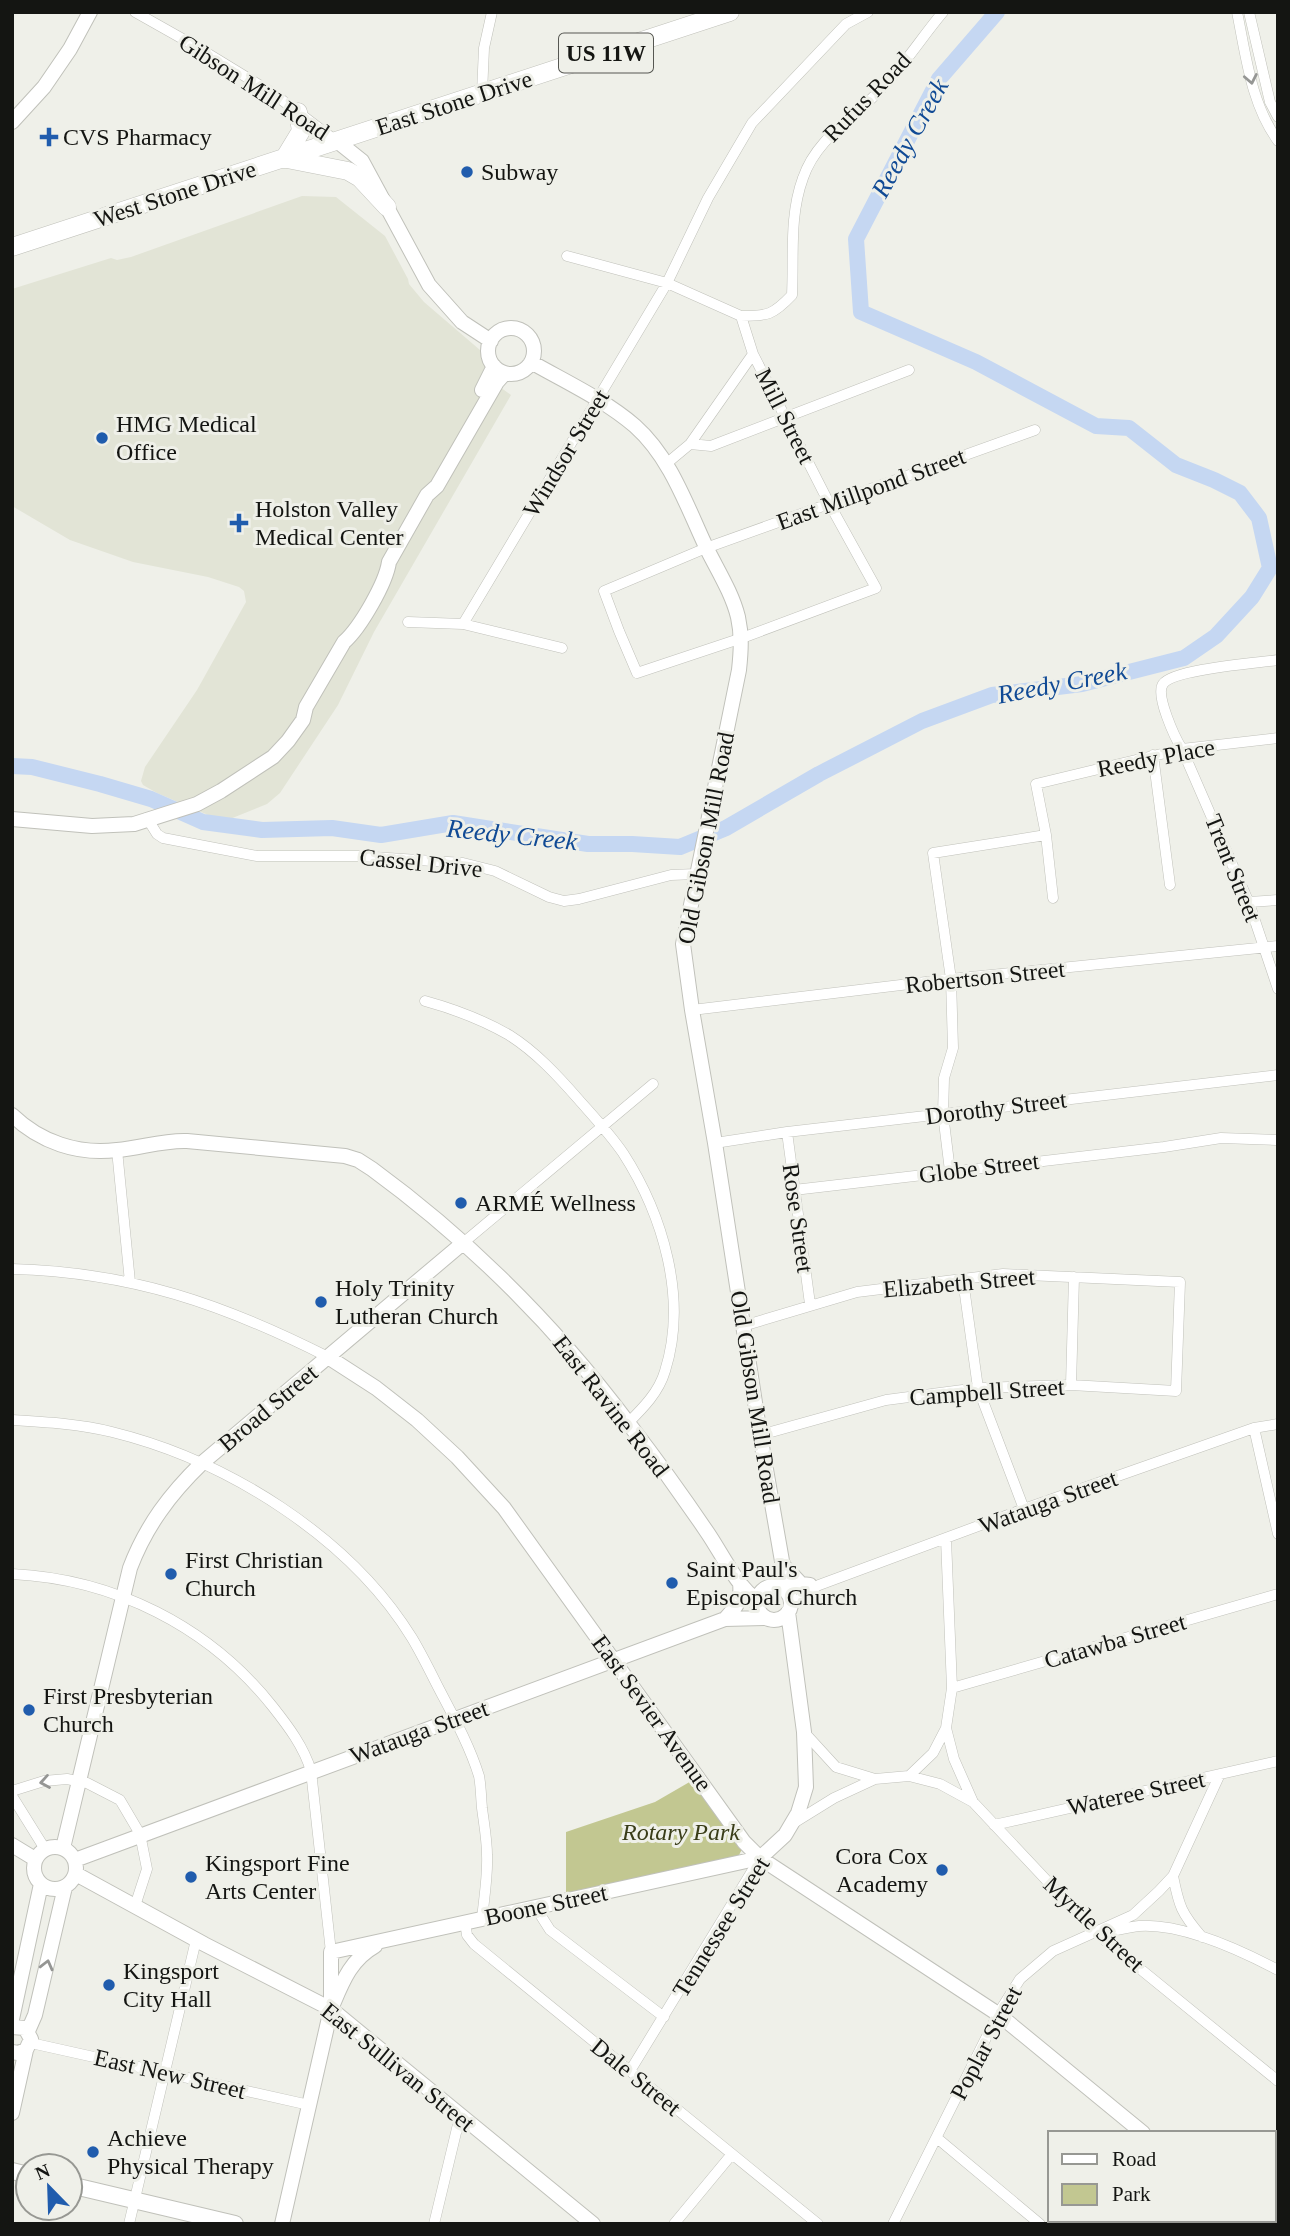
<svg xmlns="http://www.w3.org/2000/svg" width="1290" height="2236" viewBox="0 0 1290 2236" font-family="Georgia,serif">
  <style>
    .built { fill: #e2e4d6 }
    .green { fill: #c2c791 }
    .lines { fill: none; stroke-linecap: round; stroke-linejoin: round }
    .river { stroke: #c5d7f2; stroke-width: 16 }
    .street-casing { stroke: #c0c1ba; stroke-width: 11 }
    .secondary-casing { stroke: #c0c1ba; stroke-width: 16 }
    .primary-casing { stroke: #c0c1ba; stroke-width: 18 }
    .highway-casing { stroke: #c0c1ba; stroke-width: 19 }
    .street { stroke: #fff; stroke-width: 10 }
    .secondary { stroke: #fff; stroke-width: 14 }
    .primary { stroke: #fff; stroke-width: 16 }
    .highway { stroke: #fff; stroke-width: 18 }
    .oneway { stroke: #959694 }
    .poi-dot { fill: #205cad; stroke: #eff0e9; stroke-width: 2.5 }
    .labels { text-anchor: middle; dominant-baseline: central; stroke-width: 6; stroke-linejoin: round; paint-order: stroke }
    .shield { fill: #eff0e9; stroke: #565752; stroke-width: 2 }
    .shield-label { font-size: 23px; font-weight: bold; fill: #141512 }
    .street-label { font-size: 24px; fill: #141512; stroke: #eff0e9 }
    .poi-label { font-size: 24px; fill: #141512; stroke: #eff0e9; text-anchor: start }
    .park-label { font-size: 24px; font-style: italic; fill: #3a3d19; stroke: #eff0e9 }
    .water-label { font-size: 26px; font-style: italic; fill: #104a95; stroke: #eff0e9 }
  </style>
  <rect width="100%" height="100%" fill="#eff0e9"/>
  <!-- built -->
  <path class="built" d="M302,196l34,1 49,39 23,43 1,5 15,18 56,48 6,17 -3,8 28,20 -137,237 -36,73 -58,88 -13,11 -37,15 -15,-1 -58,-25 -14,-8 -2,-4 4,-14 52,-77 49,-88 -2,-11 -5,-4 -31,-10 -75,-15 -63,-22 -58,-34v-217l99,-31 6,2 14,-3z"/>
  <!-- green -->
  <path class="green" d="M693,1780l49,69 -5,10 -171,36v-63l89,-30z"/>
  <g class="lines">
    <!-- river -->
    <path class="river" d="M12,766l20,1 68,17 51,15 52,23 59,8 70,-2 49,7 72,-12 135,21h44l48,3 46,-19 93,-54 103,-53 70,-26 90,-11 102,-26 32,-22 36,-39 18,-29 -11,-50 -19,-25 -26,-13 -38,-15 -47,-37 -33,-2 -120,-64 -115,-50 -5,-73 83,-160 58,-67"/>
    <defs>
      <path id="street" d="M135,12l62,35 77,47 62,47
        M1237,12c9,44 14,92 41,129
        M1249,12l21,90 8,15
        M482,93l2,-45 8,-36
        M567,256l100,27 74,33 12,38 -63,90 -24,20
        M741,316c27,0 32,-1 51,-21 2,-39 -3,-79 11,-117 14,-41 52,-60 80,-91 22,-23 39,-50 60,-75
        M753,354l77,151 46,83 -134,50 -105,35 -18,-42 -15,-40 102,-43 329,-118
        M690,444l21,2 198,-76
        M408,622l55,2 99,24
        M463,624l204,-341 41,-85 44,-75 94,-99 22,-12
        M1278,660c-21,3 -105,9 -115,24 -8,11 12,54 19,65l67,154 29,86
        M1153,755l17,130
        M147,818l10,16 6,4 94,18h101l105,7 32,8 54,26 15,4 15,-2 92,-24 25,-1
        M1053,898l-7,-63 -10,-51 146,-35 96,-11
        M1249,902l29,-2
        M425,1001c29,8 58,19 84,34 27,17 49,41 70,65 15,17 31,34 44,53 40,62 65,146 42,218 -6,21 -22,37 -37,52
        M692,1010l259,-31 327,-33
        M787,1132l23,172
        M715,1143l72,-11 491,-57
        M117,1150l13,132
        M950,1171l-7,-57 1,-36 9,-30 -2,-69 -18,-126 113,-18
        M794,1190l370,-43 57,-9 55,2
        M463,1243l190,-159
        M12,1269c119,3 211,35 316,88
        M963,1280l15,108 46,121
        M743,1326l114,-34 146,-18 177,8 -4,109 -105,-6 -93,3 -92,12 -126,35
        M1071,1385l3,-108
        M12,1420c34,2 68,4 100,12 114,28 237,104 300,206 9,15 17,31 25,47 15,29 32,59 42,91 2,10 2,22 3,32 2,16 5,32 5,47 1,21 -3,43 -5,64
        M1254,1428l24,106
        M12,1574c102,5 197,52 261,133 15,19 31,40 38,64l20,181
        M791,1607l16,-15 12,-7 205,-76 230,-81 24,-4
        M952,1688l326,-94
        M946,1728l8,31 19,43
        M804,1732l32,35 39,12
        M909,1776l31,8 33,18 123,131 182,148
        M12,1791l32,-10 23,-2 20,4 33,17 20,34 7,35 -12,37
        M12,1796l33,53
        M792,1824l42,-26 41,-19 34,-3 24,-23 13,-25 6,-40 -6,-149
        M994,1825l284,-64
        M1173,1876c6,30 8,37 29,61
        M536,1908l14,22 114,87
        M465,1922l2,13 7,9 344,280
        M1107,1932c11,-2 22,-5 32,-6 44,-3 101,24 139,44
        M31,2043l278,62
        M630,2071l130,-213
        M937,2138l103,86
        M129,2224l67,-284
        M434,2224l26,-108
        M674,2224l58,-70
        M893,2224l105,-210 22,-35 33,-28 80,-36 26,-24 14,-15 47,-102"/>
      <path id="secondary" d="M12,122l32,-35 26,-38 20,-37
        M337,141l25,20 67,124 33,37 29,19
        M488 351a23 23 0 1 1 46 0a23 23 0 1 1-46 0Z
        M531,362c35,20 74,38 104,64 36,32 52,81 72,123 11,22 25,44 31,68 4,18 3,34 1,53l-56,274 9,66 23,133 45,292 22,126 7,22 -2,8
        M482,390l12,-24
        M12,819l80,7 42,-2 63,-20 24,-13 52,-34 15,-16 15,-21 3,-13 38,-65c16,-14 42,-59 45,-80l38,-67 10,-9 60,-104 8,-9
        M12,1115c28,27 66,40 105,35 24,-2 46,-10 70,-9l158,15 13,4 14,9c97,71 185,159 257,255 27,35 53,71 78,108 14,20 30,55 50,68
        M328,1357l48,31 41,32 40,37 47,51 240,334 16,16 238,156 145,119
        M787,1569l14,15 9,1
        M757 1603a17 17 0 1 1 34 0a17 17 0 1 1-34 0Z
        M725,1619c12,-13 17,-18 15,-36
        M12,1845l23,14
        M34 1868a21 21 0 1 1 42 0a21 21 0 1 1-42 0Z
        M63,1848l67,-280c16,-42 40,-74 72,-105l261,-220
        M75,1860l650,-241 40,-1
        M76,1874l128,70 127,65 262,215
        M331,2009v-57l429,-94 25,-23 13,-22 8,-26 -2,-55 -16,-120
        M12,2019l29,-135
        M12,2027l13,1 6,11 -5,11 -8,3 -6,-1
        M28,2031l7,-16 30,-128
        M12,2113l14,-63
        M1250,2220l4,4
        M282,2224l49,-215c11,-26 19,-49 44,-63"/>
      <path id="primary" d="M12,2171l16,4
        M70,2185l165,39"/>
      <path id="highway" d="M284,159l17,-28 -3,-19
        M287,159l61,12 12,7 27,29
        M12,247l718,-235"/>
    </defs>
    <!-- street casing -->
    <use href="#street" class="street-casing"/>
    <!-- secondary casing -->
    <use href="#secondary" class="secondary-casing"/>
    <!-- primary casing -->
    <use href="#primary" class="primary-casing"/>
    <!-- highway casing -->
    <use href="#highway" class="highway-casing"/>
    <!-- street -->
    <use href="#street" class="street"/>
    <!-- secondary -->
    <use href="#secondary" class="secondary"/>
    <!-- primary -->
    <use href="#primary" class="primary"/>
    <!-- highway -->
    <use href="#highway" class="highway"/>
  </g>
  <!-- one-way arrows -->
  <defs><path id="oneway-chevron" d="M-2-3.5L2.5 0L-2 3.5" fill="none" stroke-width="1.6" stroke-linecap="round" stroke-linejoin="round" transform="scale(1.75)"/></defs>
  <g class="oneway">
    <use href="#oneway-chevron" transform="translate(1251 79) rotate(79)"/>
    <use href="#oneway-chevron" transform="translate(45 1782) rotate(170)"/>
    <use href="#oneway-chevron" transform="translate(47 1965) rotate(-76)"/>
  </g>
  <!-- markers -->
  <g class="poi-dot">
    <path d="M45.5 126.5h7v7h7v7h-7v7h-7v-7h-7v-7h7z"/>
    <circle cx="467" cy="172" r="7"/>
    <circle cx="102" cy="438" r="7"/>
    <path d="M235.5 512.5h7v7h7v7h-7v7h-7v-7h-7v-7h7z"/>
    <circle cx="461" cy="1203" r="7"/>
    <circle cx="321" cy="1302" r="7"/>
    <circle cx="171" cy="1574" r="7"/>
    <circle cx="672" cy="1583" r="7"/>
    <circle cx="29" cy="1710" r="7"/>
    <circle cx="942" cy="1870" r="7"/>
    <circle cx="191" cy="1877" r="7"/>
    <circle cx="109" cy="1985" r="7"/>
    <circle cx="93" cy="2152" r="7"/>
  </g>
  <g class="labels">
    <!-- shield labels -->
    <rect class="shield" x="559" y="33.5" width="94" height="39" rx="5"/>
    <g class="shield-label">
      <text x="606" y="53">US 11W</text>
    </g>
    <!-- street labels -->
    <g class="street-label">
      <text transform="translate(254 87) rotate(33)">Gibson Mill Road</text>
      <text transform="translate(867 97) rotate(-46)">Rufus Road</text>
      <text transform="translate(454 103) rotate(-18)">East Stone Drive</text>
      <text transform="translate(175 194) rotate(-18)">West Stone Drive</text>
      <text transform="translate(785 416) rotate(63)">Mill Street</text>
      <text transform="translate(566 453) rotate(-59)">Windsor Street</text>
      <text transform="translate(871 489) rotate(-20)">East Millpond Street</text>
      <text transform="translate(1156 758) rotate(-11)">Reedy Place</text>
      <text transform="translate(706 838) rotate(-79)">Old Gibson Mill Road</text>
      <text transform="translate(421 863) rotate(6)">Cassel Drive</text>
      <text transform="translate(1233 868) rotate(68)">Trent Street</text>
      <text transform="translate(985 977) rotate(-6)">Robertson Street</text>
      <text transform="translate(996 1108) rotate(-7)">Dorothy Street</text>
      <text transform="translate(979 1168) rotate(-7)">Globe Street</text>
      <text transform="translate(798 1218) rotate(82)">Rose Street</text>
      <text transform="translate(959 1283) rotate(-5)">Elizabeth Street</text>
      <text transform="translate(987 1392) rotate(-4)">Campbell Street</text>
      <text transform="translate(755 1397) rotate(81)">Old Gibson Mill Road</text>
      <text transform="translate(611 1406) rotate(52)">East Ravine Road</text>
      <text transform="translate(268 1408) rotate(-40)">Broad Street</text>
      <text transform="translate(1048 1502) rotate(-20)">Watauga Street</text>
      <text transform="translate(1115 1641) rotate(-16)">Catawba Street</text>
      <text transform="translate(652 1713) rotate(54)">East Sevier Avenue</text>
      <text transform="translate(419 1732) rotate(-20)">Watauga Street</text>
      <text transform="translate(1136 1793) rotate(-12)">Wateree Street</text>
      <text transform="translate(546 1905) rotate(-12)">Boone Street</text>
      <text transform="translate(1094 1924) rotate(43)">Myrtle Street</text>
      <text transform="translate(721 1927) rotate(-58)">Tennessee Street</text>
      <text transform="translate(986 2043) rotate(-62)">Poplar Street</text>
      <text transform="translate(398 2067) rotate(39)">East Sullivan Street</text>
      <text transform="translate(170 2074) rotate(13)">East New Street</text>
      <text transform="translate(636 2077) rotate(39)">Dale Street</text>
    </g>
    <!-- poi labels -->
    <g class="poi-label">
      <text x="63" y="137">CVS Pharmacy</text>
      <text x="481" y="172">Subway</text>
      <text x="116" y="424">HMG Medical<tspan x="116" dy="28">Office</tspan></text>
      <text x="255" y="509">Holston Valley<tspan x="255" dy="28">Medical Center</tspan></text>
      <text x="475" y="1203">ARMÉ Wellness</text>
      <text x="335" y="1288">Holy Trinity<tspan x="335" dy="28">Lutheran Church</tspan></text>
      <text x="185" y="1560">First Christian<tspan x="185" dy="28">Church</tspan></text>
      <text x="686" y="1569">Saint Paul's<tspan x="686" dy="28">Episcopal Church</tspan></text>
      <text x="43" y="1696">First Presbyterian<tspan x="43" dy="28">Church</tspan></text>
      <text x="928" y="1856" text-anchor="end">Cora Cox<tspan x="928" dy="28">Academy</tspan></text>
      <text x="205" y="1863">Kingsport Fine<tspan x="205" dy="28">Arts Center</tspan></text>
      <text x="123" y="1971">Kingsport<tspan x="123" dy="28">City Hall</tspan></text>
      <text x="107" y="2138">Achieve<tspan x="107" dy="28">Physical Therapy</tspan></text>
    </g>
    <!-- park labels -->
    <g class="park-label">
      <text x="681" y="1832">Rotary Park</text>
    </g>
    <!-- water labels -->
    <g class="water-label">
      <text transform="translate(910 138) rotate(-61)">Reedy Creek</text>
      <text transform="translate(1062 683) rotate(-11)">Reedy Creek</text>
      <text transform="translate(512 835) rotate(6)">Reedy Creek</text>
    </g>
  </g>
  <!-- border -->
  <rect width="1290" height="2236" fill="none" stroke="#141512" stroke-width="28"/>
  <!-- legend -->
  <rect x="1048" y="2131" width="228" height="91" fill="#eff0e9" stroke="#979893" stroke-width="2"/>
  <rect x="1062" y="2154" width="35" height="10" fill="#ffffff" stroke="#979893" stroke-width="2"/>
  <text x="1112" y="2166" font-size="21" fill="#141512">Road</text>
  <rect x="1062" y="2184" width="35" height="21" fill="#c2c791" stroke="#979893" stroke-width="2"/>
  <text x="1112" y="2201" font-size="21" fill="#141512">Park</text>
  <!-- north arrow -->
  <g transform="translate(49 2187) rotate(337)"><circle r="33" fill="#eff0e9" stroke="#979893" stroke-width="2"/>
  <path d="M0-5L12 26L0 18L-12 26Z" fill="#205cad"/>
  <text y="-10" font-size="19" font-weight="bold" text-anchor="middle" fill="#141512">N</text>
  </g>
</svg>
